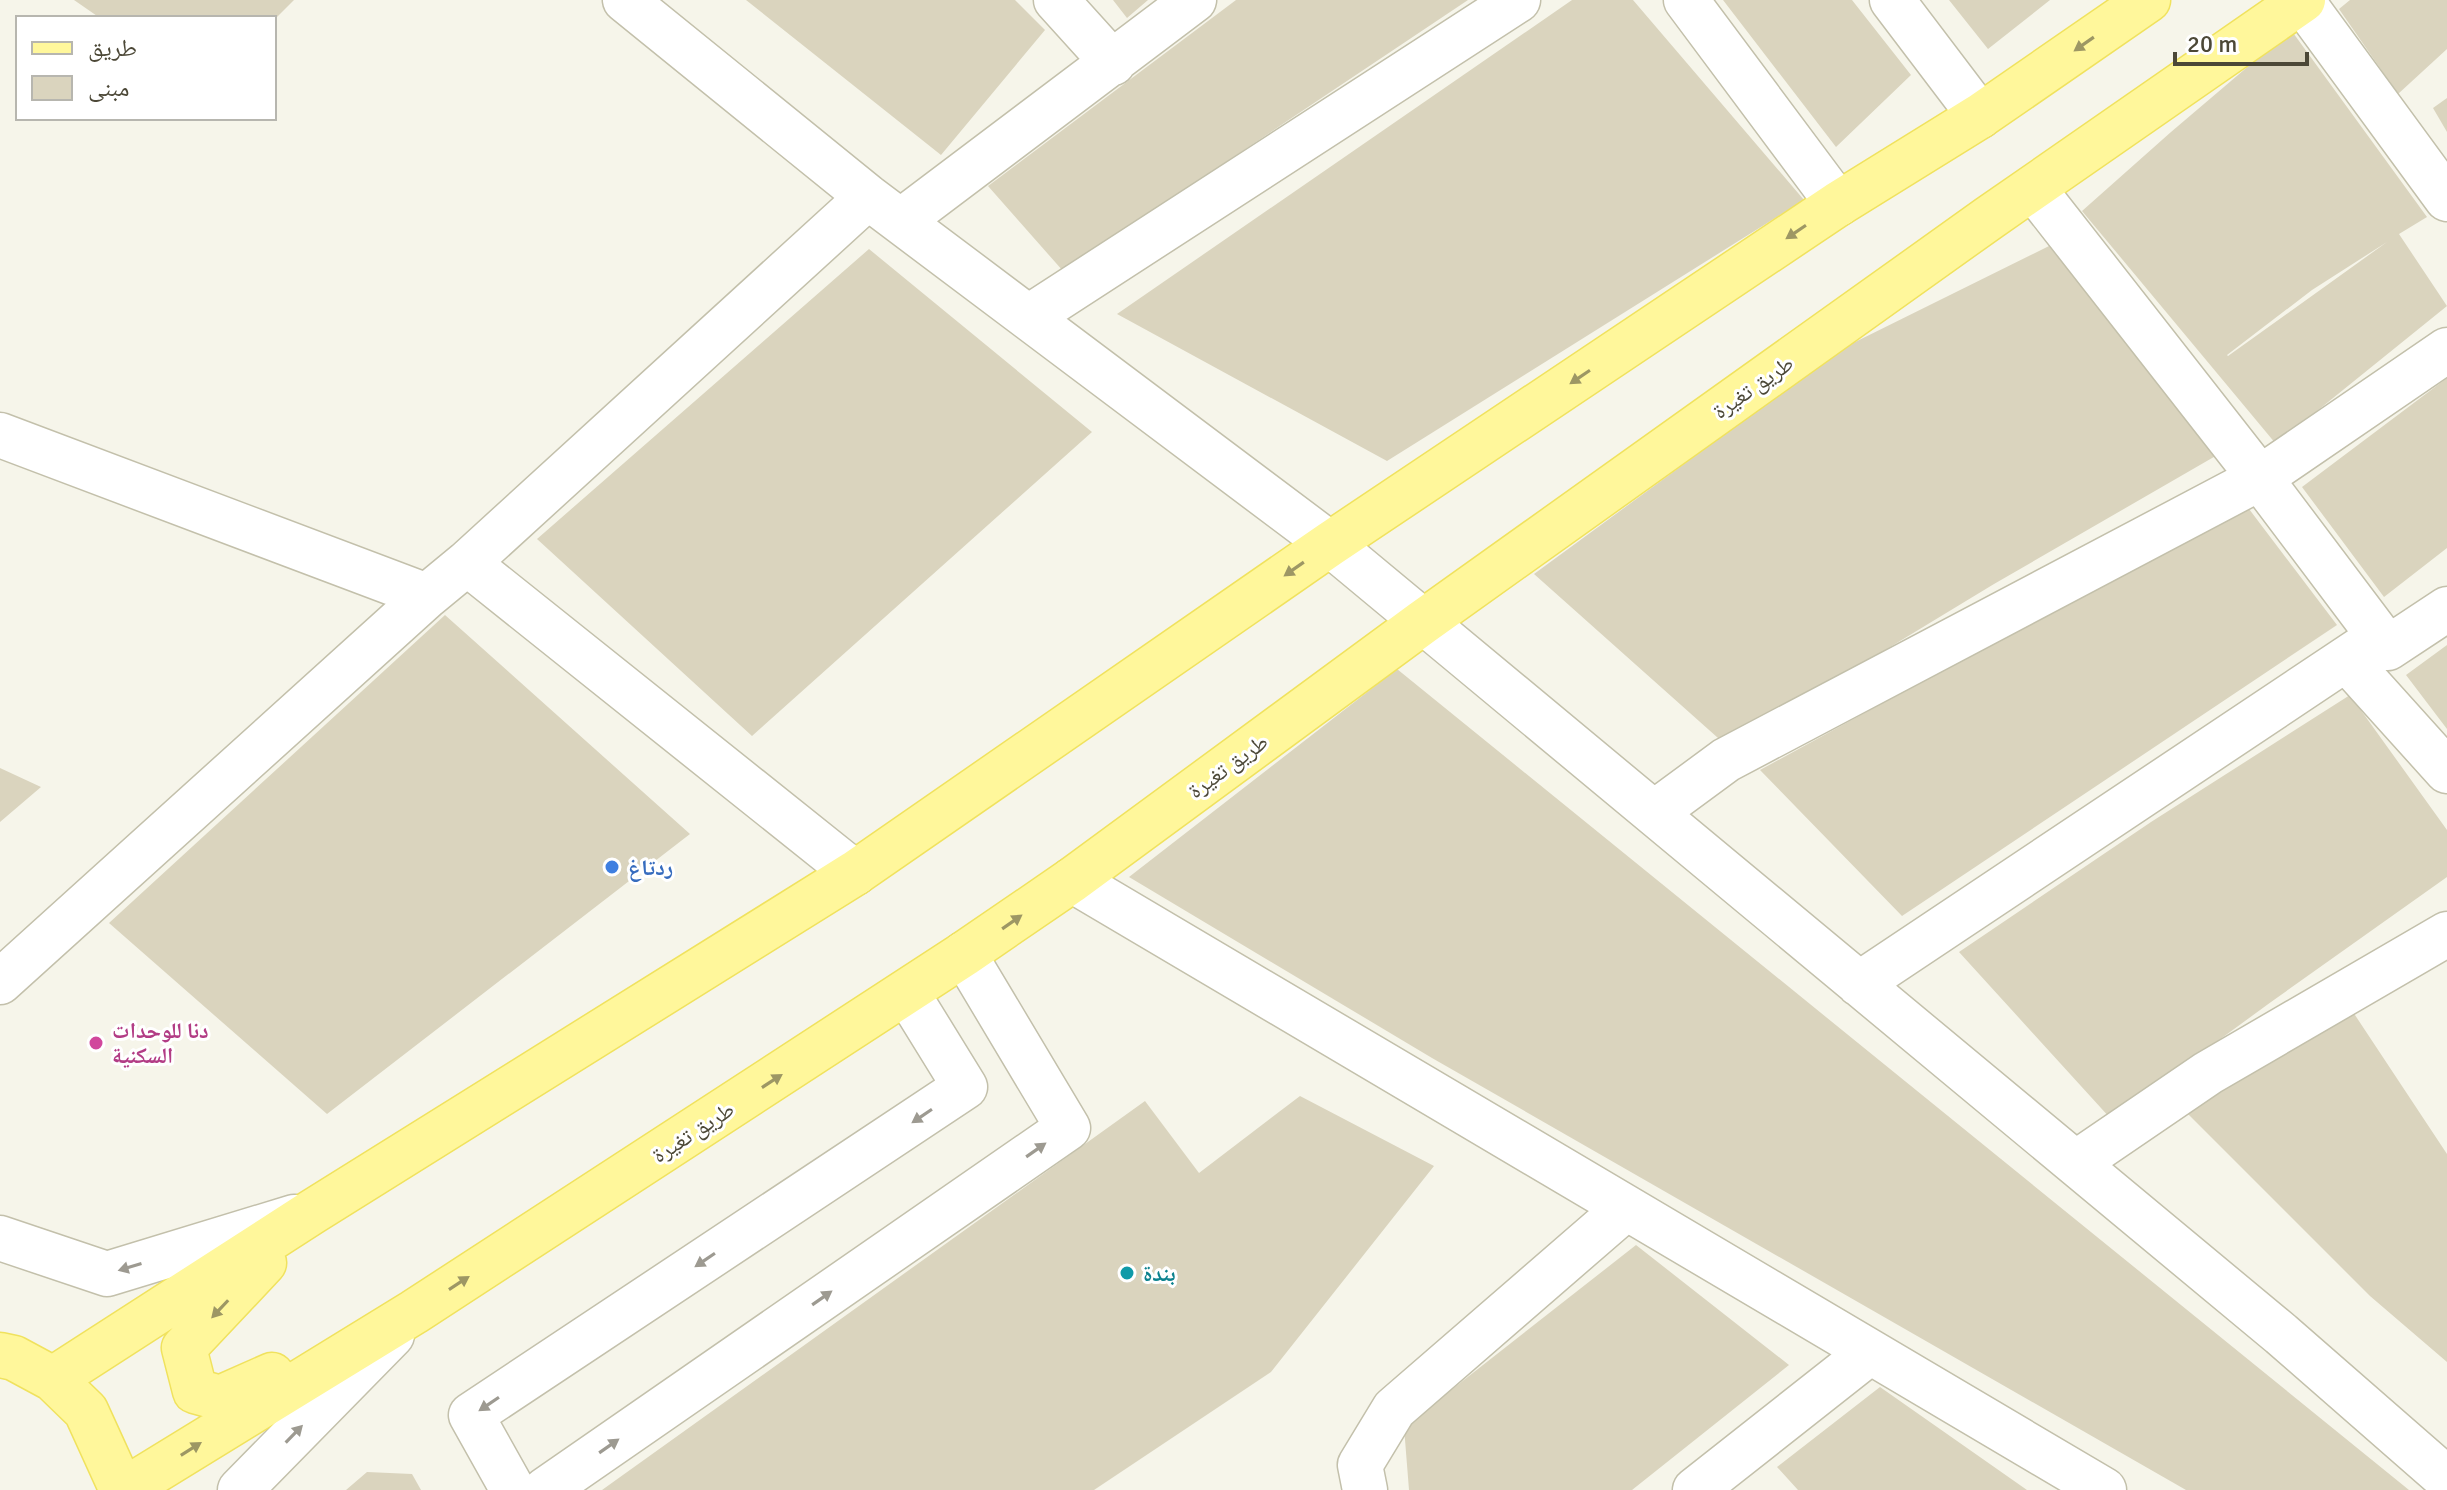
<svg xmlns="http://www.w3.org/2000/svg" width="2447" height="1490" viewBox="0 0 2447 1490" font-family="Signika,'Noto Naskh Arabic',sans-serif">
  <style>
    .building { fill: #dad4be; fill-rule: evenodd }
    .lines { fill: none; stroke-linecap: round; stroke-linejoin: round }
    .minor-casing { stroke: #c3c0ab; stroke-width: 47 }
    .major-casing { stroke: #f0e25e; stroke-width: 47 }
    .minor { stroke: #fff; stroke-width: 44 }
    .major { stroke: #fff79b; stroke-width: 44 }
    .oneway { fill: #9d9764 }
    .oneway2 { fill: #9d9a91 }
    .shop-dot { fill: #3f7fe0; stroke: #fff; stroke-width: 3 }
    .hotel-dot { fill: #d1479c; stroke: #fff; stroke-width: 3 }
    .culture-dot { fill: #0f9aa8; stroke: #fff; stroke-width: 3 }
    .labels { text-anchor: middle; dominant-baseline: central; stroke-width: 6; stroke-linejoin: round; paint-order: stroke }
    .street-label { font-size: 22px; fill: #4c4837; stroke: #fff }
    .shop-label { font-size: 22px; font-weight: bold; fill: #366cbe; stroke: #fff; text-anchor: start }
    .hotel-label { font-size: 22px; font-weight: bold; fill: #b23c85; stroke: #fff; text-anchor: start }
    .culture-label { font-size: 22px; font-weight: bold; fill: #0d838f; stroke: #fff; text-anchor: start }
  </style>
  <rect width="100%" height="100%" fill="#f6f5ea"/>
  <!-- building -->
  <path class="building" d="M74,0h220l-18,18h-176z
    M746,0h269l30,30 -104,125z
    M1113,0h35l-21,18z
    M1236,0h232l-405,271 -75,-85z
    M1572,0h61l171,200 -417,261 -270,-147z
    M1723,0h129l59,75 -75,72z
    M1949,0h101l-62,49z
    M2350,0h97v49l-49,45 -59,-85z
    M2291,30l136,187 -28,17 48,72 -171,138 -194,-233 89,-79zM2387,242l-159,114 -1,-1 85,-65z
    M2447,98v34l-14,-24z
    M2049,246l170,208 -225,130 -267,162 -193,-172 307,-225z
    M869,249l223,183 -340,304 -215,-197z
    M2447,378v170l-63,49 -82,-110z
    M2246,505l91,120 -435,291 -142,-146z
    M445,615l245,219 -363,280 -218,-191z
    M2447,645v84l-41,-54z
    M1397,669l1012,821h-223l-754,-432 -303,-181z
    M2350,695l97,135v47l-176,125 -160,117 -152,-167 192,-130z
    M0,768l41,19 -41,35z
    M2351,1009l96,145v208l-77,-66 -185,-185z
    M1300,1096l134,70 -163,206 -177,118h-492l543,-389 54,72z
    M1636,1245l153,120 -157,125h-223l-5,-63z
    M1880,1387l147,103h-229l-21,-23z
    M367,1472l45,2 9,16h-75z"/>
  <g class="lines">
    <defs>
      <path id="minor" d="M625,0l243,197 462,347 951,790 166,145
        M1056,0l57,63
        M1686,0l152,204
        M1892,0l88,116
        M2302,1l145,198
        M2033,188l227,290 187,-128
        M901,221l293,-221
        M1029,317l489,-317
        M0,435l427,161
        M467,563l388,310
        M2346,659l101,112
        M1654,813l72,-53 534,-282 128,170 59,-39
        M1072,880l1032,610
        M0,982l427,-386 40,-33 401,-366
        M1859,984l520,-347
        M2076,1163l132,-90 239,-139
        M0,1238l107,36 187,-57
        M240,1490l152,-155
        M513,1490l-42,-75 494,-328 -58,-94
        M545,1490l523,-362 -104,-174
        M1365,1490l-5,-25 34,-56 232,-201
        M1695,1490l175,-138"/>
      <path id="major" d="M264,1263l-80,85 11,43 25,7 52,-23
        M0,1355l14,3 39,21 33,32 36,79
        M53,1379l259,-167 543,-339 475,-329 508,-340 142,-88 168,-116
        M124,1490l290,-178 550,-358 108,-74 351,-258 566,-404 314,-218"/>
    </defs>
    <!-- minor casing -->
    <use href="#minor" class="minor-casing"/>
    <!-- major casing -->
    <use href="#major" class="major-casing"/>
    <!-- minor -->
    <use href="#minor" class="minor"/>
    <!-- major -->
    <use href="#major" class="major"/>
  </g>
  <!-- one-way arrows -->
  <defs><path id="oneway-solid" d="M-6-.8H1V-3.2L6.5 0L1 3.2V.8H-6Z" transform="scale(2)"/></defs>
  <g class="oneway">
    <use href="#oneway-solid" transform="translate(2084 44) rotate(145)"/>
    <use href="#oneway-solid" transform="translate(1796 232) rotate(146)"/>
    <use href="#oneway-solid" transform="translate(1580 377) rotate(146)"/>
    <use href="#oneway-solid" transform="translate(1294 569) rotate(145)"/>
    <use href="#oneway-solid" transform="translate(1012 922) rotate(-35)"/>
    <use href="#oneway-solid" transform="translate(772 1081) rotate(-33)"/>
    <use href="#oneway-solid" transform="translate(459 1283) rotate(-33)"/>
    <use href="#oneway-solid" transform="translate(220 1309) rotate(133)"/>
    <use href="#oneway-solid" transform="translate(191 1449) rotate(-32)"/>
  </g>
  <g class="oneway2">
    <use href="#oneway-solid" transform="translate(922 1116) rotate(146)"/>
    <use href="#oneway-solid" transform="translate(1036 1150) rotate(-35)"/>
    <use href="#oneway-solid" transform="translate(705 1260) rotate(146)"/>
    <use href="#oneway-solid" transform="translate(130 1267) rotate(163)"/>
    <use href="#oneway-solid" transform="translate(822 1298) rotate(-35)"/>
    <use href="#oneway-solid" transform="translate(489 1404) rotate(146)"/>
    <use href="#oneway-solid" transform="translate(294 1434) rotate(-46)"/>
    <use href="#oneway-solid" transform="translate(609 1446) rotate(-35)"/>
  </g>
  <!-- markers -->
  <circle class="shop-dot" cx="612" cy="867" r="8"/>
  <circle class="hotel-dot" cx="96" cy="1043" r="8"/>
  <circle class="culture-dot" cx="1127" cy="1273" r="8"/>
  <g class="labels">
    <!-- street labels -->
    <g class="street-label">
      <text transform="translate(1753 387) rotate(-35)">طريق تغيرة</text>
      <text transform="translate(1228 766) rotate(-36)">طريق تغيرة</text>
      <text transform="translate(693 1132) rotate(-33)">طريق تغيرة</text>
    </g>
    <!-- shop labels -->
    <g class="shop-label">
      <text x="628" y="867">ردتاغ</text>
    </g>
    <!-- hotel labels -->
    <g class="hotel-label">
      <text x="112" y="1030">دنا للوحدات<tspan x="112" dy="25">السكنية</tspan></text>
    </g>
    <!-- culture labels -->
    <g class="culture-label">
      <text x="1143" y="1273">بندة</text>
    </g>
  </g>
  <!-- legend -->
  <rect x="16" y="16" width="260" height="104" fill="#ffffff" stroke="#b7b6af" stroke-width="2"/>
  <rect x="32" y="42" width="40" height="12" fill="#fff79b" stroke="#b7b6af" stroke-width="2"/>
  <text x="88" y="56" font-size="24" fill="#4c4837">طريق</text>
  <rect x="32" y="76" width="40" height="24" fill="#dad4be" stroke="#b7b6af" stroke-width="2"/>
  <text x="88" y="96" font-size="24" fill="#4c4837">مبنى</text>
  <!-- scale -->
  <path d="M2175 52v12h132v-12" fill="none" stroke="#4c4837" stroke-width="4"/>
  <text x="2187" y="52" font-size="24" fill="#4c4837" stroke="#ffffff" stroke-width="6" paint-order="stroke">20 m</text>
</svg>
